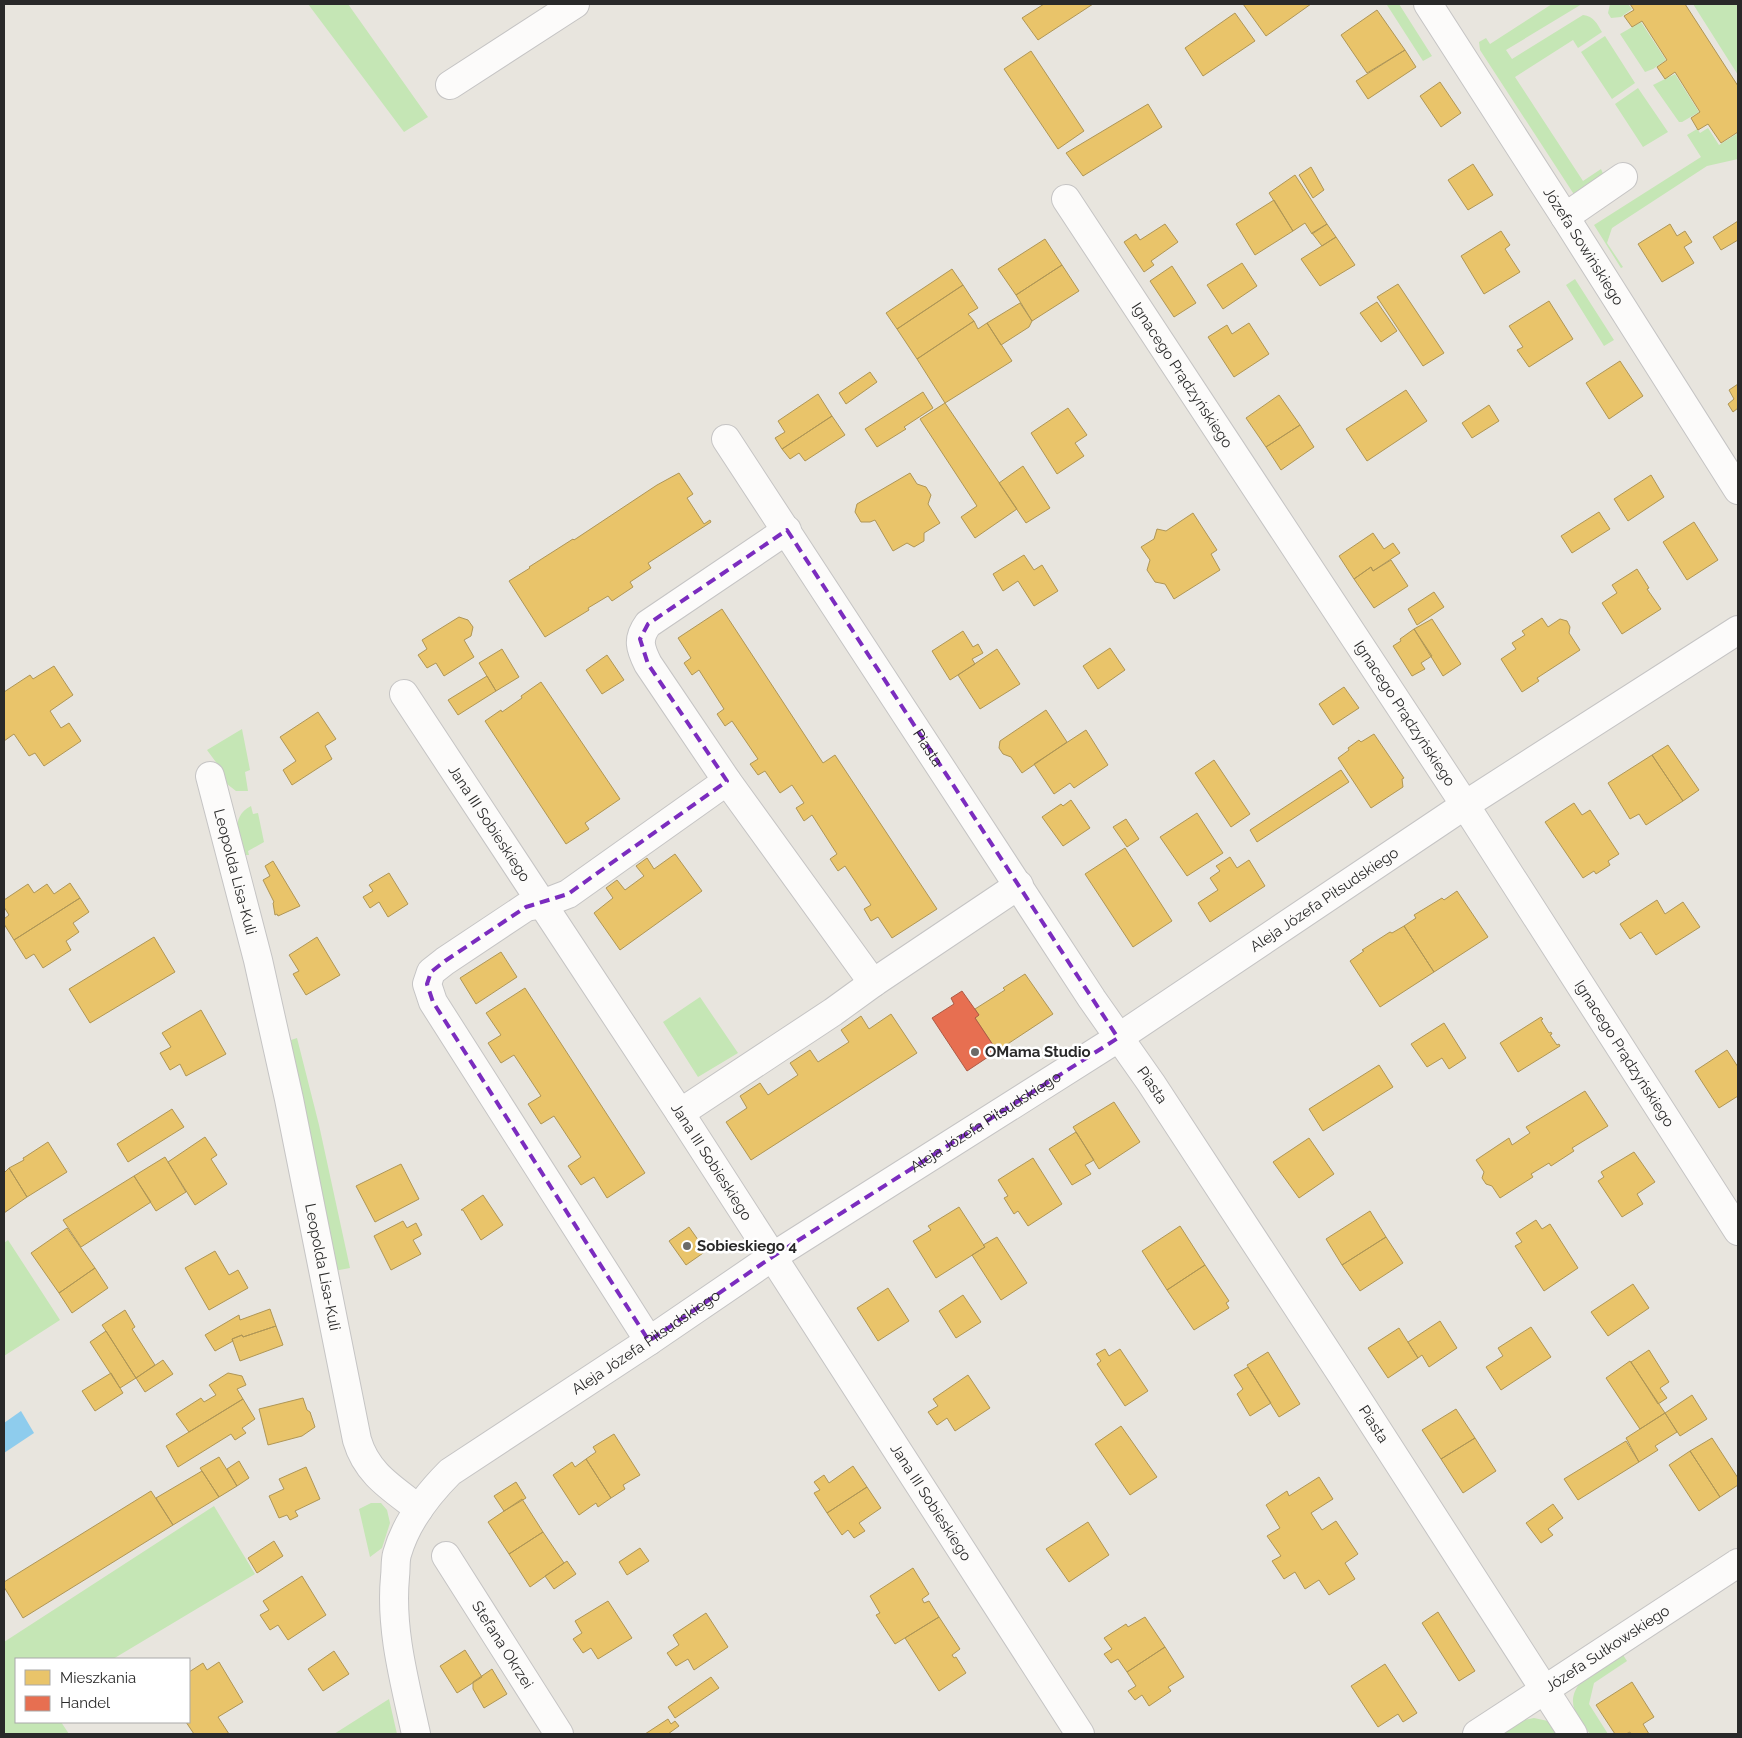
<svg xmlns="http://www.w3.org/2000/svg" width="1742" height="1738" viewBox="0 0 1742 1738" font-family="Raleway,sans-serif">
  <style>
    .green { fill: #c5e6b5 }
    .water { fill: #8ecced }
    .homes { fill: #e9c46a; stroke: #af9656 }
    .shops { fill: #e76f51; stroke: #ae5a45 }
    .lines { fill: none; stroke-linecap: round; stroke-linejoin: round }
    .minor-casing { stroke: #c5c4c4; stroke-width: 30 }
    .minor { stroke: #fcfbfa; stroke-width: 28 }
    .marked { fill: none; stroke: #7b2cbf; stroke-width: 4; stroke-dasharray: 10 6; stroke-linejoin: round }
    .poi-dot { fill: #6c6b68; stroke: #fff; stroke-width: 2 }
    .labels { text-anchor: middle; dominant-baseline: central; stroke-width: 5; stroke-linejoin: round; paint-order: stroke }
    .street-label { font-size: 15px; fill: #292929; stroke: #fff }
    .poi-label { font-size: 15px; font-weight: bold; fill: #292929; stroke: #fff; text-anchor: start }
  </style>
  <rect width="100%" height="100%" fill="#e8e5de"/>
  <!-- green -->
  <path class="green" d="M308,4h40l80,113 -24,15z
    M1389,4h10l33,52 -9,5 -36,-56z
    M1552,4h30l-76,46 6,9 71,-44c11,1 14,9 19,17l-24,16 -5,-8 -58,37 68,104 18,-12 3,7 -27,23 -97,-149 -1,-8 7,-4 4,6z
    M1610,4h18l4,5 -11,8 -10,1 -3,-5z
    M1693,4h45v71z
    M1641,22l25,38 -13,9 -8,3 -25,-38z
    M1605,36l30,47 -23,16 -31,-47z
    M1675,74l24,38 -17,10h-3l-26,-37z
    M1638,88l30,44 -25,15 -28,-43z
    M1708,128l11,17 19,-12v26l-31,7 -95,62 -5,15 16,24 -2,1 -27,-43 107,-68 -14,-22 10,-6 3,4z
    M1575,279l39,61 -10,6 -38,-61z
    M242,729l8,41 -5,2 3,19h-12l-9,-7 -9,-19 -11,-15z
    M251,806l2,8 5,-1 6,29 -16,9 1,4h-9c-3,-18 -9,-39 11,-49z
    M700,997l38,56 -40,24 -35,-55z
    M297,1038l22,87 31,143 -16,3 -33,-166 -10,-65z
    M8,1240l52,80 -56,36v-113z
    M371,1503h10l6,7 3,13 -8,25 -12,9 -11,-48z
    M214,1506l41,68 -142,85h-97v63h45l8,12h-65v-92z
    M1623,1655l4,6 -33,22 -5,21 19,30h-18c-12,-18 -25,-29 -11,-50z
    M389,1699l8,35h-63z
    M1534,1718l14,3 10,13h-55l21,-14z"/>
  <!-- water -->
  <path class="water" d="M21,1411l13,22 -30,20v-30z"/>
  <!-- homes -->
  <path class="homes" d="M1044,4h49l-55,36 -16,-22z
    M1243,4h68l-45,32z
    M1630,4h55l53,82v46l-17,11 -13,-19 -10,6 -7,-12 9,-6 -25,-40 -10,7 -8,-12 10,-7 -25,-39 -10,6 -8,-11 10,-6z
    M1377,10l28,40 -38,23 -26,-38z
    M1235,13l20,28 -52,35 -18,-28z
    M1405,50l11,17 -48,32 -12,-18z
    M1031,51l53,80 -26,18 -54,-80z
    M1440,82l21,31 -20,14 -21,-31z
    M1148,104l14,23 -79,49 -17,-23z
    M1473,164l20,31 -25,15 -20,-30z
    M1311,167l13,23 -11,8 -14,-23z
    M1295,175l32,49 -15,10 -7,-11 -12,8 -24,-38z
    M1274,200l19,31 -38,24 -19,-31z
    M1738,221v19l-17,10 -8,-13z
    M1165,224l13,18 -27,19 3,4 -10,7 -20,-30 12,-8 4,6z
    M1327,224l9,13 -14,9 -10,-13z
    M1670,224l7,12 8,-5 7,11 -8,5 10,16 -32,19 -24,-38z
    M1501,231l9,14 -5,4 15,23 -36,22 -23,-38z
    M1336,237l19,28 -35,21 -19,-27z
    M1045,239l17,26 -46,30 -18,-26z
    M1242,263l15,23 -34,23 -16,-24z
    M1062,265l17,26 -47,30 -16,-26z
    M1172,266l24,37 -22,14 -24,-36z
    M952,269l11,16 -66,44 -11,-16z
    M1398,284l46,69 -21,13 -46,-69z
    M963,285l15,23 -10,6 6,7 -57,38 -20,-30z
    M1549,301l24,38 -44,28 -12,-17 6,-3 -14,-21z
    M1377,302l20,29 -16,11 -21,-29z
    M1020,303l12,18 -3,6 -28,18 -14,-22z
    M974,321l4,8 9,-6 25,38 -67,42 -28,-44z
    M1249,323l20,31 -35,23 -26,-40 19,-12 5,9z
    M1620,361l23,35 -34,23 -23,-36z
    M870,372l7,10 -31,22 -7,-11z
    M1738,384v24l-5,4 -5,-8 6,-5 -5,-9z
    M1406,390l21,31 -60,40 -21,-32z
    M923,392l10,16 -29,19 2,2 -29,18 -12,-18z
    M818,394l14,22 -50,33 -7,-11 10,-6 -7,-11z
    M1279,395l21,30 -34,22 -20,-29z
    M945,403l72,106 -42,29 -14,-21 16,-11 -57,-87z
    M1489,405l10,16 -27,17 -10,-15z
    M1068,408l19,27 -12,8 9,13 -27,18 -26,-41z
    M832,416l13,19 -40,26 -6,-8 -9,6 -8,-10z
    M1300,425l14,22 -33,23 -15,-23z
    M1023,466l27,42 -24,15 -27,-40z
    M679,473l14,21 -6,4 17,26 6,-4 1,2 -63,41 3,5 -21,14 3,5 -21,14 -4,-5 -20,12 1,2 -44,27 -36,-56 21,-13 -1,-1 44,-28 1,1 83,-55z
    M910,473l7,11 9,3 5,8 -3,9 12,19 -16,10v8l-10,6 -7,-4 -14,8 -18,-31 -5,2h-9l-6,-10 2,-8z
    M1651,475l13,22 -36,24 -14,-22z
    M1599,512l11,17 -38,24 -11,-17z
    M1193,513l24,37 -6,4 9,16 -46,29 -9,-15 -10,-2 -8,-12 3,-10 -9,-13 13,-8 3,-10 9,2z
    M1694,522l24,38 -31,20 -24,-38z
    M1373,533l11,16 9,-6 7,10 -27,18 -2,-4 -17,12 -15,-23z
    M1024,555l10,15 8,-5 16,26 -24,15 -16,-25 -15,10 -10,-17z
    M1391,560l17,26 -34,22 -20,-29 17,-12 2,4z
    M1637,569l12,19 -2,1 14,20 -39,25 -20,-31 15,-10 -5,-8z
    M1434,592l10,15 -27,18 -9,-16z
    M722,609l101,154 12,-8 102,154 -45,29 -14,-21 -7,4 -7,-12 7,-4 -26,-39 -7,5 -8,-12 7,-5 -25,-39 -8,6 -8,-13 8,-5 -12,-18 -12,8 -15,-22 -7,4 -8,-11 8,-5 -26,-38 -7,5 -8,-12 7,-5 -25,-39 -7,5 -8,-12 7,-5 -13,-20z
    M459,617l9,3 5,7 -2,9 -7,4 10,17 -30,19 -8,-13 -9,5 -9,-13 9,-6 -5,-9z
    M1542,618l6,9 12,-8 7,2 3,6 -1,6 11,17 -43,28 2,3 -17,11 -21,-33 15,-10 -4,-6 13,-8 -3,-4z
    M1432,619l29,45 -18,12 -29,-47z
    M1414,629l18,27 -11,7 4,6 -13,7 -19,-30 8,-5 -1,-2z
    M963,631l10,16 5,-3 5,9 -11,6 3,5 -25,16 -18,-29z
    M1110,648l15,22 -27,19 -15,-23z
    M502,649l17,28 -23,14 -17,-28z
    M997,649l23,35 -40,25 -22,-34z
    M607,655l17,25 -22,14 -16,-24z
    M54,666l19,29 -23,16 11,17 8,-5 12,18 -37,25 -9,-13 -6,3 -15,-22 -10,7v-49l26,-17 3,4z
    M487,676l9,15 -38,24 -10,-15z
    M541,682l79,117 -35,24 4,6 -23,15 -81,-123 16,-11 1,2 20,-14 -1,-2z
    M1344,687l15,21 -26,17 -14,-21z
    M1046,710l21,32 -45,31 -11,-16 -8,-3 -4,-6 1,-7z
    M318,712l18,27 -11,7 7,13 -40,26 -9,-15 13,-9 -16,-24z
    M1086,730l22,35 -34,23 -4,-5 -16,11 -20,-30z
    M1374,734l30,44 -2,1 1,8 -32,21 -33,-50 11,-8 -1,-2 11,-8 2,2z
    M1668,745l31,45 -16,11 -31,-46z
    M1652,755l31,46 -37,24 -7,-11 -9,5 -22,-36z
    M1214,760l36,54 -19,13 -36,-54z
    M1341,770l8,12 -92,60 -7,-12z
    M1071,800l19,28 -27,18 -21,-29 19,-13 2,2z
    M1574,803l8,12 8,-5 29,44 -11,7 2,4 -14,9 -2,-3 -11,7 -38,-56z
    M1197,813l26,40 -36,23 -27,-39z
    M1126,819l13,20 -12,8 -14,-20z
    M1125,848l47,73 -39,26 -48,-73z
    M675,854l27,37 -82,59 -26,-37 19,-15 -7,-10 11,-8 8,10 19,-14 -8,-10 11,-8 7,11z
    M1230,857l7,11 12,-8 16,26 -55,36 -12,-19 20,-13 -8,-12 10,-7 -4,-5z
    M273,861l27,45 -22,10 -1,-2 -2,1 -2,-12 1,-1 -11,-22 7,-4 -5,-10z
    M389,873l19,31 -20,13 -9,-15 -9,6 -7,-11 10,-6 -4,-6z
    M70,883l10,15 -66,42 -10,-16v-5l5,-4 -5,-8v-7l24,-16 6,9 13,-9 7,10z
    M1457,891l31,46 -54,35 -30,-46 12,-8 -2,-3 28,-17 2,2z
    M80,898l9,14 -16,11 6,9 -13,9 5,9 -28,18 -9,-14 -8,5 -12,-19z
    M1657,900l8,14 18,-12 17,25 -44,28 -15,-23 -11,7 -10,-15z
    M1404,926l30,46 -54,35 -30,-46 14,-10 -2,-1 28,-18 2,1z
    M154,937l21,35 -85,51 -21,-34z
    M317,937l23,38 -34,20 -13,-21 6,-3 -10,-16z
    M501,952l16,25 -41,27 -16,-26z
    M1025,974l28,40 -56,37 -22,-33 4,-3 -4,-6 30,-19 -2,-2z
    M525,988l120,185 -38,25 -13,-21 -13,8 -13,-19 13,-9 -27,-41 -13,8 -13,-20 13,-8 -27,-41 -13,8 -13,-20 13,-8 -15,-22z
    M201,1010l25,44 -40,22 -6,-12 -10,6 -10,-17 11,-6 -9,-14z
    M891,1014l26,39 -166,107 -25,-38 21,-14 -7,-12 20,-13 8,12 30,-20 -8,-12 20,-13 8,12 31,-20 -8,-12 20,-14 8,13z
    M1541,1017l2,2 -2,1 8,13 2,-1 1,2 -2,1 7,10 2,-1 1,2 -42,26 -18,-29z
    M1444,1023l22,35 -17,11 -7,-11 -15,9 -16,-23z
    M1727,1050l11,17v29l-19,12 -24,-37z
    M1379,1065l14,22 -70,44 -14,-22z
    M1585,1091l23,35 -36,22 2,3 -23,15 -2,-3 -18,11 2,3 -33,21 -8,-12 -6,-2 -4,-6 2,-6 -8,-12 33,-22 3,7 18,-12 -4,-6z
    M1114,1102l26,40 -41,27 -26,-42z
    M172,1109l12,18 -56,35 -11,-18z
    M1076,1132l18,28 -9,5 6,9 -19,11 -23,-36z
    M205,1137l12,18 -6,4 16,25 -32,21 -27,-43z
    M1309,1138l25,36 -35,24 -26,-36z
    M48,1142l19,30 -40,25 -18,-29 15,-8 -1,-2 2,-1z
    M1634,1152l21,30 -18,12 6,10 -21,13 -24,-36 6,-4 -3,-5z
    M165,1157l21,35 -30,19 -22,-35z
    M1033,1158l29,46 -34,22 -10,-15 -4,3 -10,-16 4,-2 -10,-16z
    M401,1164l18,35 -44,23 -19,-36z
    M9,1168l18,29 -23,16v-40z
    M134,1176l17,26 -70,45 -18,-27z
    M483,1195l20,30 -22,15 -18,-30h-2z
    M959,1207l26,40 -49,31 -23,-37 18,-11 -3,-4z
    M1370,1211l16,26 -44,28 -16,-26z
    M1536,1220l6,9 8,-5 28,44 -34,23 -29,-45 7,-4 -6,-9z
    M403,1221l4,7 9,-5 6,12 -9,5 8,14 -30,16 -17,-34z
    M1180,1226l25,39 -38,25 -25,-39z
    M689,1227l17,24 -20,14 -17,-24z
    M67,1228l28,40 -36,25 -28,-40z
    M997,1237l30,46 -26,17 -29,-45 13,-8 -2,-2z
    M1386,1237l17,26 -43,28 -18,-26z
    M215,1251l14,24 9,-5 10,18 -39,22 -24,-42z
    M1205,1265l24,36 -3,2 3,5 -35,22 -27,-40z
    M95,1268l13,20 -36,25 -13,-20z
    M1633,1284l16,24 -41,28 -17,-24z
    M888,1288l21,33 -31,20 -21,-33z
    M963,1295l18,27 -25,16 -17,-27z
    M270,1309l6,17 -33,11 -1,-2 -10,4 1,2 -18,10 -10,-16 34,-20 1,5z
    M125,1310l10,17 -3,2 23,36 -19,13 -34,-53z
    M1440,1321l17,27 -28,19 -7,-12 -4,3 -10,-16z
    M276,1326l7,19 -43,16 -8,-22 10,-4 1,2z
    M1531,1327l20,30 -50,33 -15,-23 17,-11 -5,-8z
    M1399,1328l19,30 -30,20 -20,-30z
    M106,1331l30,47 -16,10 -30,-46z
    M1105,1349l4,7 11,-7 28,42 -23,15 -28,-42 4,-3 -5,-7z
    M1649,1350l20,32 -9,6 7,10 -9,6 -27,-42z
    M1268,1352l32,52 -21,13 -32,-52z
    M163,1360l10,14 -28,18 -9,-14z
    M1630,1361l35,52 -25,16 -34,-51z
    M1248,1367l23,36 -21,13 -13,-22 6,-5 -9,-14z
    M111,1373l12,20 -28,18 -13,-20z
    M228,1373l14,3 4,9 -9,4 6,10 -54,33 -13,-18 25,-16 3,4 12,-7 -7,-10z
    M968,1375l22,33 -35,23 -8,-13 -10,7 -9,-13 10,-6 -5,-7z
    M1692,1395l15,24 -27,17 -15,-23z
    M303,1398l4,12 3,2 5,15 -13,9 -34,9 -9,-36z
    M243,1399l12,20 -13,9 4,5 -11,7 -4,-6 -53,33 -12,-21z
    M1456,1409l19,29 -34,21 -19,-29z
    M1665,1413l12,19 -22,14 3,4 -19,12 -13,-24z
    M1121,1426l36,51 -27,18 -35,-51z
    M614,1434l26,41 -17,10 2,4 -14,9 -25,-39 10,-7 -3,-5z
    M1475,1438l21,33 -33,22 -22,-34z
    M1712,1438l26,40v7l-18,12 -30,-46z
    M1626,1441l13,21 -61,38 -14,-21z
    M1690,1451l30,46 -21,14 -30,-46z
    M219,1457l18,29 -18,11 -19,-29z
    M586,1459l25,39 -13,9 -2,-4 -17,12 -26,-40 19,-13 3,5z
    M239,1461l10,17 -12,8 -10,-17z
    M853,1466l14,21 -40,26 -13,-20 6,-3 -6,-8 10,-7 5,8z
    M306,1467l14,32 -25,12 3,5 -8,4 -3,-5 -8,3 -10,-22 15,-7 -5,-10z
    M202,1471l17,26 -46,28 -17,-27z
    M1319,1477l14,22 -22,14 11,17 14,-9 22,33 -13,9 10,16 -26,16 -10,-15 -14,9 -10,-17 -11,7 -12,-18 9,-5 -14,-20 13,-8 -14,-23 21,-14 2,5z
    M516,1482l10,16 -22,13 -10,-15z
    M867,1487l14,21 -22,15 6,8 -11,7 -6,-8 -6,5 -15,-22z
    M151,1491l22,34 -150,93 -19,-31v-5z
    M522,1499l21,33 -34,22 -21,-32z
    M1553,1504l10,14 -15,11 5,6 -12,8 -15,-20z
    M1088,1522l21,33 -40,27 -23,-33z
    M543,1532l21,31 -34,24 -21,-33z
    M274,1541l9,15 -26,17 -9,-15z
    M640,1548l9,13 -22,14 -8,-13z
    M567,1561l9,13 -22,15 -9,-13z
    M913,1568l16,26 -7,5 2,4 5,-2 10,16 -44,27 -19,-29 4,-2 -10,-17z
    M302,1576l24,39 -38,25 -10,-15 -8,5 -10,-15 9,-5 -6,-9z
    M608,1601l24,37 -34,21 -7,-11 -8,5 -10,-14 9,-6 -7,-12z
    M1438,1612l37,59 -16,10 -37,-58z
    M706,1613l22,34 -34,23 -6,-11 -12,7 -9,-13 12,-8 -6,-10z
    M939,1617l21,32 -8,6 2,3 2,-1 10,16 -27,18 -34,-53z
    M1145,1617l20,30 -38,25 -9,-13 -7,4 -7,-9 8,-5 -8,-11 22,-14 2,3z
    M1165,1647l19,30 -16,10 3,4 -22,15 -7,-11 -7,5 -7,-9 8,-5 -9,-14z
    M465,1650l17,27 -25,16 -17,-27z
    M334,1651l15,23 -26,17 -15,-22z
    M219,1662l24,40 -25,15 11,17h-35l-8,-12h3v-50l14,-9 4,7z
    M1385,1664l32,49 -14,9 -5,-8 -20,13 -27,-41z
    M492,1669l15,25 -23,14 -11,-19v-7z
    M711,1677l8,11 -44,30 -7,-11z
    M1632,1682l22,35 -11,7 6,10h-18l-1,-2 -4,2h-11l-19,-29z
    M668,1719l3,5 4,-3 4,5 -11,8h-23z"/>
  <!-- shops -->
  <path class="shops" d="M962,991l17,24 -4,3 22,33 -30,20 -35,-53 22,-14 -3,-6z"/>
  <g class="lines">
    <defs>
      <g id="minor">
        <path id="s1" d="M1428,4l137,213 173,273"/>
        <path d="M450,85l125,-81"/>
        <path id="s2" d="M1066,199l399,606 273,426"/>
        <path d="M1565,217l58,-40"/>
        <path id="s3" d="M726,439l366,560 59,84 191,292 231,359"/>
        <path d="M787,530l-139,94c-11,15 -8,24 0,40l79,117 146,202"/>
        <path id="s4" d="M404,694l276,419 400,621"/>
        <path id="s5" d="M210,776l48,184 31,139 68,341c10,34 35,48 62,69"/>
        <path d="M680,1113l153,-101 40,-29 146,-98"/>
        <path d="M649,1341l-216,-339 -6,-18 4,-12 14,-11 81,-54 16,-3 26,-10 159,-113"/>
        <path id="s6" d="M446,1556l113,178"/>
        <path id="s7" d="M416,1734c-11,-51 -26,-104 -21,-157 1,-8 0,-16 2,-23 9,-32 30,-59 53,-82l199,-131 123,-84 346,-219 347,-233 273,-175"/>
        <path id="s8" d="M1477,1734l261,-171"/>
      </g>
    </defs>
    <!-- minor casing -->
    <use href="#minor" class="minor-casing"/>
    <!-- minor -->
    <use href="#minor" class="minor"/>
  </g>
  <!-- marked area -->
  <path class="marked" d="M787,530l331,508 -346,219 -123,84 -216,-339 -6,-18 4,-12 14,-11 81,-54 42,-13 159,-113 -79,-117 -8,-25 8,-15z"/>
  <!-- markers -->
  <g class="poi-dot">
    <circle cx="975" cy="1052" r="5"/>
    <circle cx="687" cy="1246" r="5"/>
  </g>
  <g class="labels">
    <!-- street labels -->
    <g class="street-label">
      <text stroke="none"><textPath href="#s1" startOffset="288">Józefa Sowińskiego</textPath></text>
      <text stroke="none"><textPath href="#s2" startOffset="211">Ignacego Prądzyńskiego</textPath></text>
      <text stroke="none"><textPath href="#s2" startOffset="616">Ignacego Prądzyńskiego</textPath></text>
      <text stroke="none"><textPath href="#s3" startOffset="369">Piasta</textPath></text>
      <text stroke="none"><textPath href="#s4" startOffset="155">Jana III Sobieskiego</textPath></text>
      <text stroke="none"><textPath href="#s5" startOffset="99">Leopolda Lisa-Kuli</textPath></text>
      <text stroke="none"><textPath href="#s7" startOffset="1326">Aleja Józefa Piłsudskiego</textPath></text>
      <text stroke="none"><textPath href="#s2" startOffset="1021">Ignacego Prądzyńskiego</textPath></text>
      <text stroke="none"><textPath href="#s3" startOffset="774">Piasta</textPath></text>
      <text stroke="none"><textPath href="#s7" startOffset="921">Aleja Józefa Piłsudskiego</textPath></text>
      <text stroke="none"><textPath href="#s4" startOffset="560">Jana III Sobieskiego</textPath></text>
      <text stroke="none"><textPath href="#s5" startOffset="504">Leopolda Lisa-Kuli</textPath></text>
      <text stroke="none"><textPath href="#s7" startOffset="516">Aleja Józefa Piłsudskiego</textPath></text>
      <text stroke="none"><textPath href="#s3" startOffset="1179">Piasta</textPath></text>
      <text stroke="none"><textPath href="#s4" startOffset="965">Jana III Sobieskiego</textPath></text>
      <text stroke="none"><textPath href="#s6" startOffset="105">Stefana Okrzei</textPath></text>
      <text stroke="none"><textPath href="#s8" startOffset="156">Józefa Sułkowskiego</textPath></text>
    </g>
    <!-- poi labels -->
    <g class="poi-label">
      <text x="985" y="1052">OMama Studio</text>
      <text x="697" y="1246">Sobieskiego 4</text>
    </g>
  </g>
  <!-- border -->
  <rect width="1742" height="1738" fill="none" stroke="#292929" stroke-width="10"/>
  <!-- legend -->
  <rect x="15" y="1658" width="175" height="65" fill="#ffffff" stroke="#a9a9a9"/>
  <rect x="25" y="1670" width="25" height="15" fill="#e9c46a" stroke="#a9a9a9"/>
  <text x="60" y="1683" font-size="15" fill="#292929">Mieszkania</text>
  <rect x="25" y="1696" width="25" height="15" fill="#e76f51" stroke="#a9a9a9"/>
  <text x="60" y="1708" font-size="15" fill="#292929">Handel</text>
</svg>
